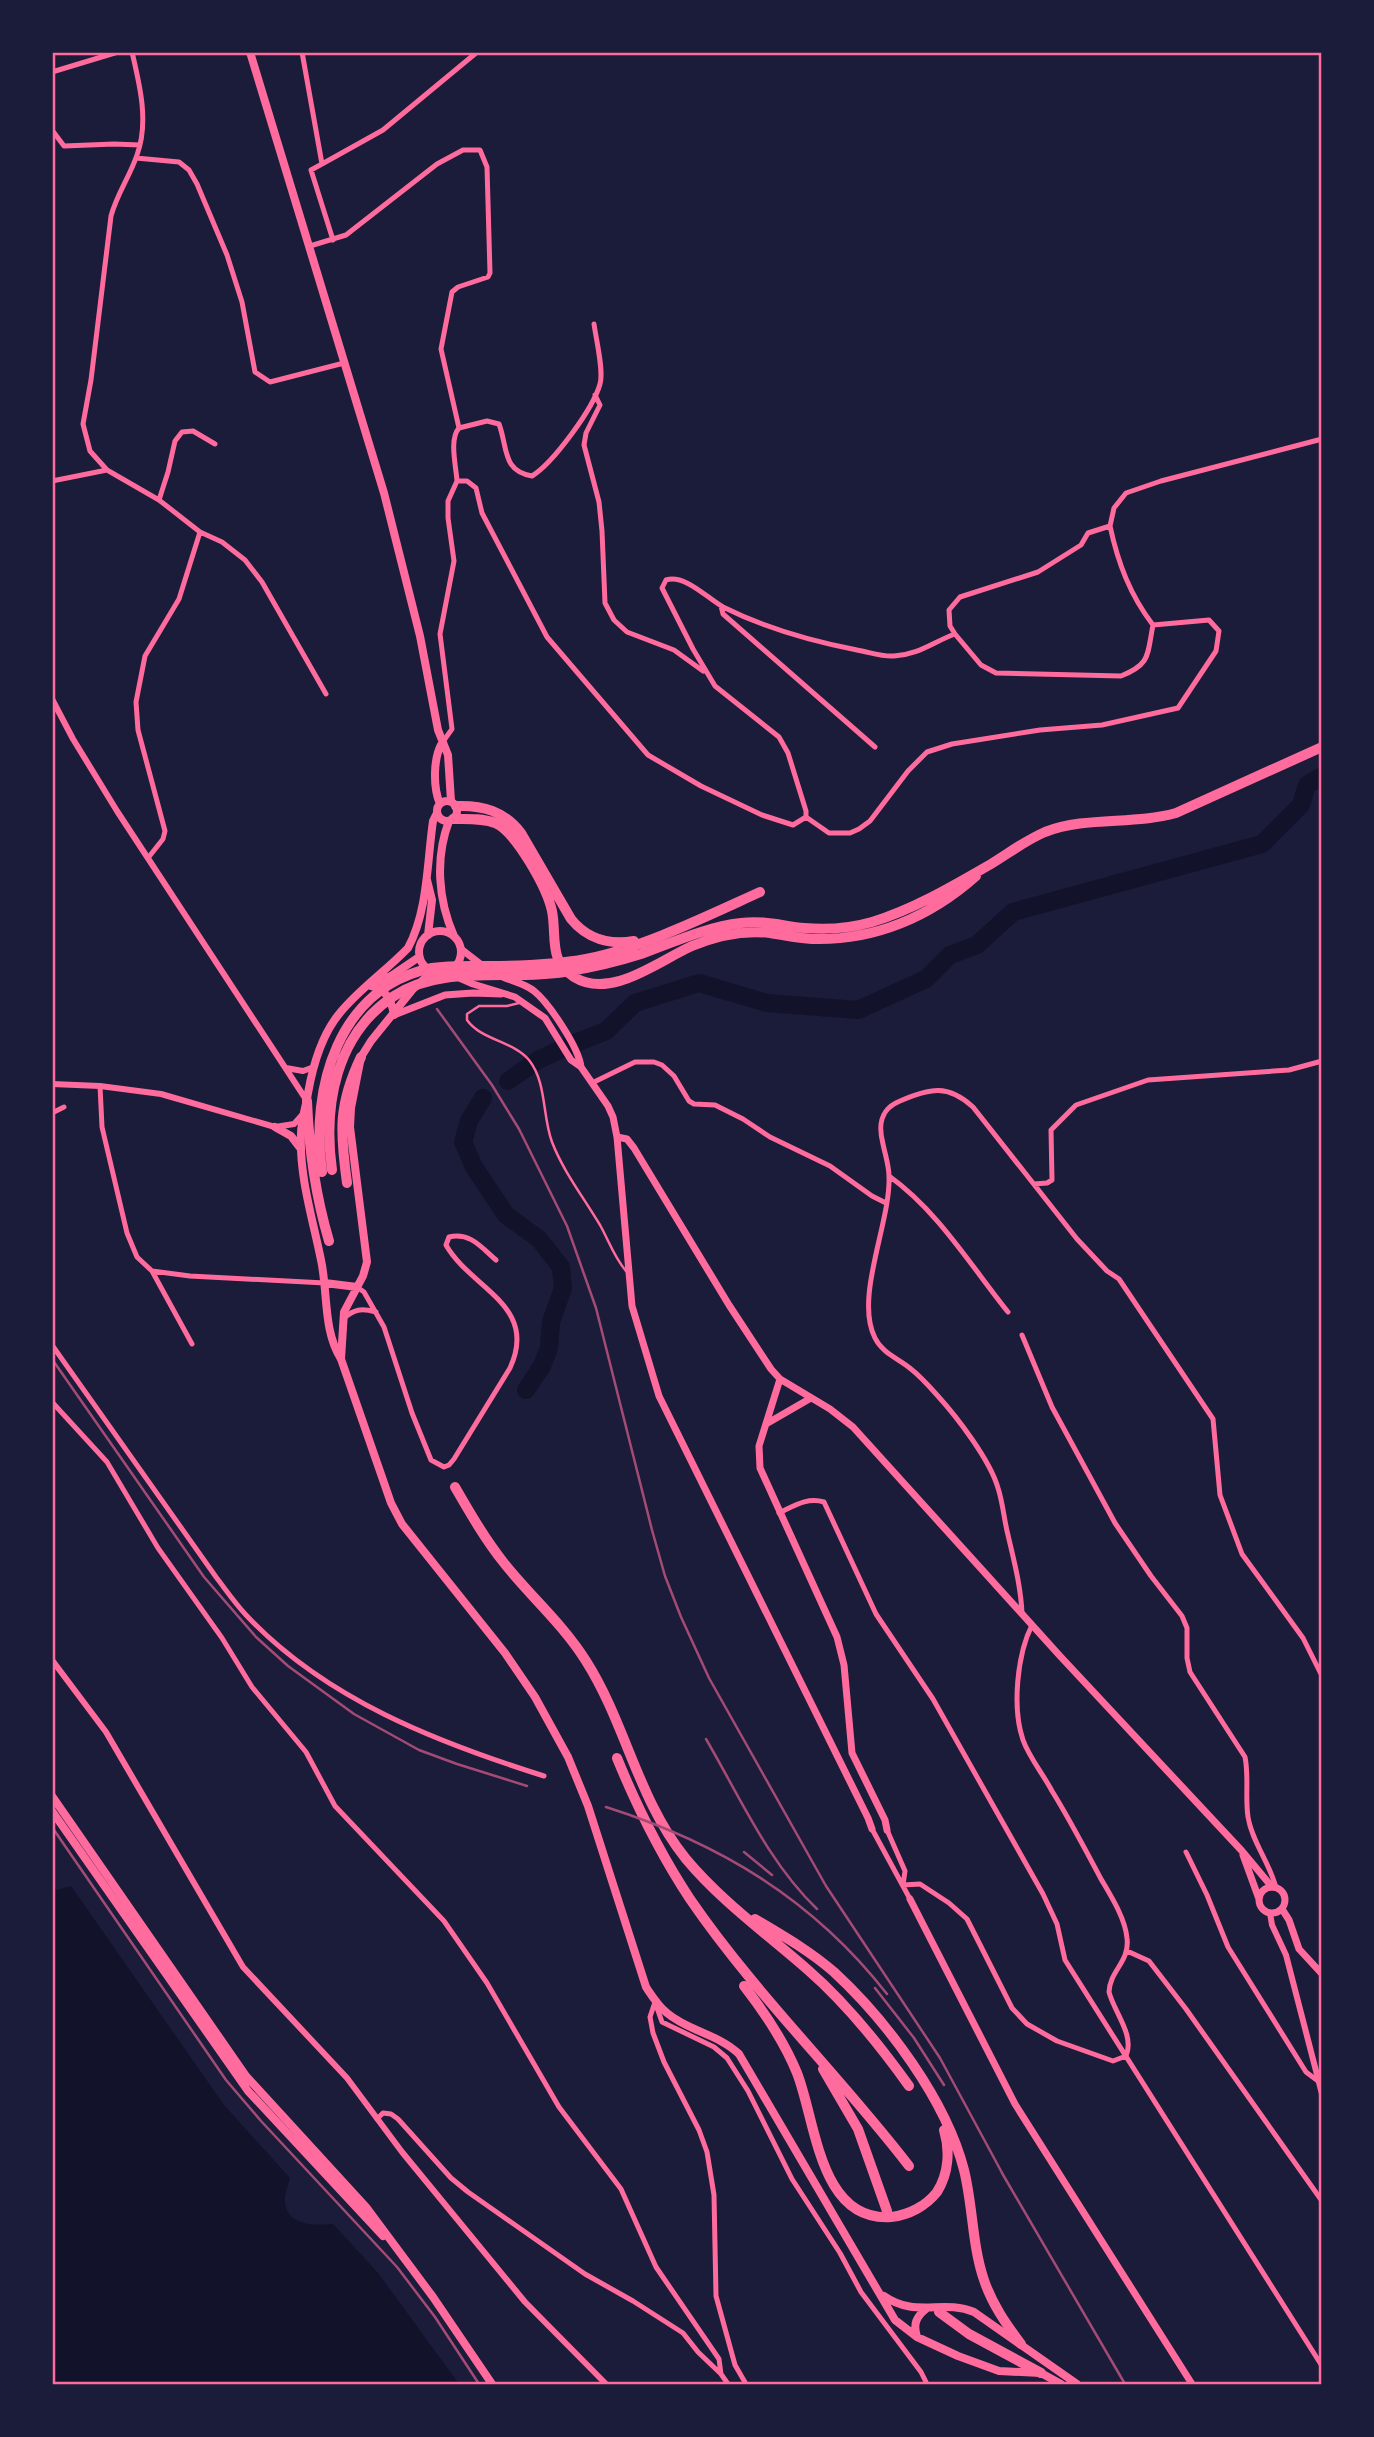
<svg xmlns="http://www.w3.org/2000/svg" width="1374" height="2437" viewBox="0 0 1374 2437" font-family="Manrope,sans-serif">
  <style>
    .water { fill: #12122b }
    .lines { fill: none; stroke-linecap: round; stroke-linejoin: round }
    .river { stroke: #12122b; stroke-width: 18 }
    .service { stroke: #ff6b9d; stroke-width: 2.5 }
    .minor { stroke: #ff6b9d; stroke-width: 5 }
    .tertiary { stroke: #ff6b9d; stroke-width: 6 }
    .secondary { stroke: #ff6b9d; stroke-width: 7 }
    .primary { stroke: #ff6b9d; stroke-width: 8 }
    .motorway { stroke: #ff6b9d; stroke-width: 10 }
    .rail { stroke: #a44b75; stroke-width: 2.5 }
    .neatline { fill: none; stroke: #ff6b9d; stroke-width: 2.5 }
  </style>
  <rect width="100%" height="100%" fill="#1b1b3a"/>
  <!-- water -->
  <path class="water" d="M71,1886l153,219 66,73c-2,7 -5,15 -5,22 0,26 30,26 48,24l45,49 81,111h-406l-1,-496 5,2z"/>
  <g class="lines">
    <!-- river -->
    <path class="river" d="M508,1081l30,-21 32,-15 36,-14 29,-28 64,-20 68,20 91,7 68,-31 24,-24 27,-10 36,-33 249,-68 39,-39 6,-20 15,-9
      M483,1098l-14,23 -6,21 11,25 32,48 33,24 22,28 2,21 -12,34 -2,26 -7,18 -16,24"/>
    <!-- service -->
    <path class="service" d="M519,1003l-12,3h-28l-12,8v6c14,20 46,21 62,40 18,23 13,55 23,82 11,29 32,56 48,83 9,16 14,32 26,46"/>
    <!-- minor -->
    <path class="minor" d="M132,52c8,34 17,70 5,103 -7,21 -20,39 -26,61l-20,164 -8,44 7,27 17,19 52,30 41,32 -21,67 -34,57 -9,46 2,28 27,101 -2,8 -15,19
      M302,52l20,112 -11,6 22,70
      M52,72l66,-20
      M52,130l12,16 50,-2 26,1
      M136,158l43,4 10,8 8,14 30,71 15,47 13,70 15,10 74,-19
      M322,164l61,-34 93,-77
      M310,246l36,-11 91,-71 26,-14h17l7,17 3,106 -2,4 -30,10 -6,5 -11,57 18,79c-10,11 -3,38 -2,53
      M595,395l5,10 -14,28 -2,12 15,57 3,29 3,72 9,17 13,12 47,18 29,21
      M459,428l28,-7 12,3c9,24 3,47 33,52 21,-13 61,-67 68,-92 4,-13 -4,-45 -6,-60
      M52,481l55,-11
      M457,481h10l9,7 6,25 65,124 101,118 53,31 61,29 31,10 13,-8v-6l-18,-58 -9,-16 -64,-51 -22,-37 -31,-61 4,-8c19,-6 41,18 57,27 42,21 87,34 134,43 12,2 25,7 37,6 24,-1 39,-14 61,-22l26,31 15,8 125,3c30,-12 26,-21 32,-51
      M159,500l9,-28 7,-31 7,-9 11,-1 22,13
      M200,532l22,10 23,18 17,22 64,112
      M721,606l2,8 152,133
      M955,634l-5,-8 -1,-16 11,-13 78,-25 43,-27 7,-12 22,-7 4,-18 12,-15 35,-12 161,-42
      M442,743l10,-14 -12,-95 14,-73 -6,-43v-17l9,-20
      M806,817l23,16h21l9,-4 11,-8 38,-50 19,-19 25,-8 88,-14 62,-5 76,-17 38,-57 3,-20 -10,-11 -56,5c-23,-30 -35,-62 -43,-99
      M592,1083l43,-21h19l8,3 12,11 15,25 5,3 21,1 28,14 27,18 60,29 42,30 14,7
      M100,1086l2,41 25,106 10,24 15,14 38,5 135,7
      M52,1113l12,-6
      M889,1176c49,35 82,90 119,136
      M1034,1184l13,-1 5,-3 -1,-50 25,-25 72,-25 141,-10 33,-9
      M152,1271l40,73
      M357,1287l7,5 20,35 28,86 19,47 13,7 5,-2 5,-6 56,-91c29,-63 -39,-79 -64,-123l3,-8c21,-5 32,10 47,23
      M343,1319c11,-10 18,-11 33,-7
      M1022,1335l30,72 63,116 36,53 31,40 5,12v30l3,14 55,85c4,19 0,40 3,60 4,25 22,46 28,71
      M52,1345l164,232c10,13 19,26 30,38 79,84 190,127 298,161
      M52,1402l55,60 51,86 64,90 30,49 54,65 29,54 109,115 43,62 72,124 62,82 35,78 63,92 2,15 7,10
      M779,1513c15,-7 28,-16 45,-11l52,112 57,85 110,195 14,30 8,36 257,406
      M1022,1614c-1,-27 -8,-53 -14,-79 -4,-15 -5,-32 -10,-47 -8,-28 -41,-71 -61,-93 -8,-9 -17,-19 -26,-26 -13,-11 -28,-15 -36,-31 -21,-41 16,-116 14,-162 0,-10 -4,-22 -6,-32 -5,-19 -3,-35 17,-43 30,-13 48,-17 73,6l104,132 30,32 12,8 94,140 7,76 22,59 61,84 19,38
      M1032,1625c-15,30 -20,83 -9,115 6,17 20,34 29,51 18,29 33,58 49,88 10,17 24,39 26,59 3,24 -17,32 -18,54 5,20 26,43 17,64
      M872,1829l38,70
      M887,1830l18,41 -2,14
      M1186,1852l21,43 21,52 78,125 12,9
      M903,1885l17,-1 29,19 18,16 45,89 15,16 30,17 56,20 13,-5
      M1127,1951l22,10 37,48 136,192
      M655,2002l-5,15 3,16 11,29 35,68 8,22 7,43 2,101 19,69 11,19
      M656,2005l6,17 52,25 13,11 21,33 44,88 48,74 21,39 60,80 6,12
      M377,2119l6,-6 8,1 7,5 53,59 17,14 117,82 48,27 50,32 15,19 23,22"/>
    <!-- tertiary -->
    <path class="tertiary" d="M52,699l21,40 44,72 190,290
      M286,1068l17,3 11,-4
      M52,1084l48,2 61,8 114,33 19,-3 9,-10
      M52,1660l54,72 137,235 104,111 55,74 123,150 81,82
      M1270,1913l2,12 14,30 36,139"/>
    <!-- secondary -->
    <path class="secondary" d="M461,949l22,17
      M448,973l25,11 42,13 30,21 26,42 10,7 27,39 5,11 4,20 15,169 27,90 209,422 4,11
      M503,977c9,4 23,7 31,14 15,12 45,57 47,76
      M394,1015l51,-20 28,-2 28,1
      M617,1137l10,2 7,9 95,157 42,64 9,10 50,30 23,18 207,229 182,195 30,36
      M780,1379l-21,67 1,22 77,169 7,28 8,88 33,67 2,10
      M766,1424l45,-26
      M1243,1855l16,44
      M1259 1900a13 13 0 1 1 26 0a13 13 0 1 1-26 0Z
      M910,1899l105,205 177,280
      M1282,1909l7,11 10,29 23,25"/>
    <!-- primary -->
    <path class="primary" d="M250,52l134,441 36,143 18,94 10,25 3,46
      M437 811a10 10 0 1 1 20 0a10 10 0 1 1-20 0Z
      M440,804c-7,-16 -7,-46 2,-61
      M437,813l-4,8c-6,41 -5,90 -25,127 -22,23 -49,41 -69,66 -18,22 -26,51 -31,79 -2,14 -7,27 -7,41 -2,42 12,86 20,126 7,32 2,71 20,99l50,144 11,21 103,129 30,44 33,60 20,49 58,181c6,9 12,19 21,26 21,18 51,21 72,41l156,266 22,17 41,19 41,15 42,2 20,11
      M449,821c-14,37 -11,79 5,115
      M427,880l5,20 -4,35
      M419 952a21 21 0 1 1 42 0a21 21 0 1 1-42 0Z
      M374,983l17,-7 28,-19
      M368,985c17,4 23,12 26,30
      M275,1127l16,9 10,13
      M325,1283l32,4
      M341,1359l3,-47 19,-36 4,-14 -17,-135 1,-19 10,-51 10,-16 42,-52 19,-17
      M52,1796l194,280 120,131 67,90 59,87
      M52,1811l196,280 135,145
      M884,2296c31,22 59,3 90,16l103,72
      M917,2337c-4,-13 -1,-20 9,-28"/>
    <!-- motorway -->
    <path class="motorway" d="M456,806c27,-1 48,5 65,27l50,86c16,20 39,26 63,22
      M453,819c14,0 29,-1 42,4 21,9 52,65 57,88 5,25 -4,50 22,66 37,23 84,-16 118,-31 24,-10 51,-16 78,-13 14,2 27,5 42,6 62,2 118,-22 164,-63
      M307,1101c2,49 8,93 22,140
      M332,1170c-9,-65 4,-136 62,-174 48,-32 115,-15 170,-24 26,-4 52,-10 77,-18 33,-12 65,-27 100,-31 22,-3 42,3 63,5 23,2 47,0 68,-6 42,-13 81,-36 119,-58 18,-11 35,-24 54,-32 41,-16 89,-7 131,-19l146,-66
      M322,1172c-12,-83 16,-185 110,-204 19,-3 39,-2 58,-2 32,0 64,-1 96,-7 56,-11 121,-43 174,-67
      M347,1183c-7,-51 -9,-78 14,-126
      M455,1487c15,26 30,52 49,76 26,33 59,61 82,98 40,63 52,139 100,198 35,42 81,75 122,111 39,34 71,74 101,116
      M617,1758c20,49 44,97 73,141 65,95 149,176 219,267
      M755,1919c27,16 55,32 79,53 53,49 112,128 130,198 9,36 8,75 20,110 8,24 22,44 37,64
      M744,1986c21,27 40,55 53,87 19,48 22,149 94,144 18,-2 35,-11 46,-25 12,-19 13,-42 7,-62
      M823,2069l35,60 29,82
      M939,2312l30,22 72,39"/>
    <!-- rail -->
    <path class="rail" d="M437,1009l55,76 27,44 48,97 29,82 56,222 13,46 16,41 28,61 117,208 114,172 67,124
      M52,1359l152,218 52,60 32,29 66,48 65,36 38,14 70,22
      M706,1739c34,58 62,123 111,170
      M606,1807c113,36 207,92 281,187
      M52,1827l174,253 35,41 136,146 38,50 44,67
      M744,1852l28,23
      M875,1988l39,50 30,47
      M1002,2173l123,211"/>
  </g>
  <!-- border -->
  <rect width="1374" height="2437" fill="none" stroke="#1b1b3a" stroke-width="108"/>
  <rect x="54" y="54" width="1266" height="2329" class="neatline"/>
</svg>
